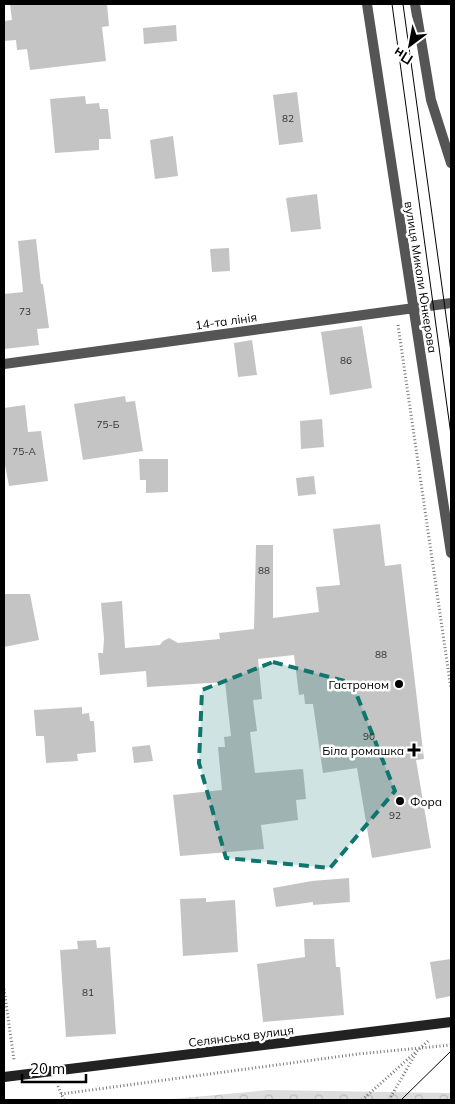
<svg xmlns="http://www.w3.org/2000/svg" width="455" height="1104" viewBox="0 0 455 1104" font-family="Mulish,sans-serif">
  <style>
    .forest { fill: url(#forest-crowns) }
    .building { fill: #c4c4c4 }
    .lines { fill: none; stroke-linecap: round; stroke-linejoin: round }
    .path { stroke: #777; stroke-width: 3; stroke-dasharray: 1 2.5; stroke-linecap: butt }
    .street { stroke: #555; stroke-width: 10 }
    .secondary { stroke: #222; stroke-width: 10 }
    .tram { stroke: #000; stroke-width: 1 }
    .marked { fill: #0f766e; fill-opacity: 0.2; stroke: #0f766e; stroke-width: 4; stroke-dasharray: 10 6; stroke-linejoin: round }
    .poi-dot { fill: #000; stroke: #fff; stroke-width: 2 }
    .labels { text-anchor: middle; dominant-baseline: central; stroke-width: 5; stroke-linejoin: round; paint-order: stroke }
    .number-label { font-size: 10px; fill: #313131 }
    .street-label { font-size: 12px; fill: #000; stroke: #fff }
    .poi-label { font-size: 12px; fill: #000; stroke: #fff; text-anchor: end }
  </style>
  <defs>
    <pattern id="forest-crowns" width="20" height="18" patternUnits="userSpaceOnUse" patternTransform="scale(1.25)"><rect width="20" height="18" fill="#dcdcdc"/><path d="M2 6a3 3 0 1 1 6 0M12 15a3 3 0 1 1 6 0" fill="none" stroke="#bbb"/></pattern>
  </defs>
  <rect width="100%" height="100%" fill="#fff"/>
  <!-- forest -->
  <path class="forest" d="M268,1090l183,3v7h-289z"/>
  <!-- building -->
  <path class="building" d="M10,4h97l2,22 -7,1 4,34 -76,9 -3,-21 -10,1 -1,-10 -12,1v-20l8,-1z
    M176,25l1,16 -33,3 -1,-16z
    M297,92l6,50 -24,3 -6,-50z
    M85,96l1,8 13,-1 1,6h8l3,30h-12v11l-44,3 -5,-54z
    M173,136l5,40 -23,3 -5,-39z
    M317,194l4,35 -30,3 -5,-34z
    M36,239l5,45h2l6,44 -12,1 2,16 -35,4v-55l19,-2 -5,-51z
    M229,248l1,23 -18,1 -2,-23z
    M362,326l10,62 -42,7 -9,-63z
    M252,340l5,35 -19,2 -4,-34z
    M125,396l1,6 9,-1 8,50 -60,9 -9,-56z
    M25,405l3,27 13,-1 7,50 -39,5 -5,-26v-52z
    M322,419l2,28 -23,2 -1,-28z
    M139,459h29v33l-22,1v-13h-6z
    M314,476l2,18 -18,2 -2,-18z
    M380,524l5,42 16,-2 23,195 -8,1 15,88 -59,10 -15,-90 -34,5 -10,-69h-8l-1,-10 -5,1 -5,-40 -36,4 4,40 -9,1 4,31 -7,1 5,41 48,-4 3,30 -10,1 2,20 -37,5 3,24 -84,7 -7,-61 49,-5 -4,-43h7l-1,-10 7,-1 -6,-54 -78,5 -1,-16 -46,4 -2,-22h5l1,-14 -3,-36 21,-2 3,47 35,-3 3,-4 6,-3 9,5 42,-4 -1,-6 35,-4 2,-84h17v73l46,-6 -3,-25 24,-2 -7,-56z
    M4,594h26l9,46 -35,7z
    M82,707v7l7,-1 1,8h4l2,31 -19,2 1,7 -32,2 -2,-27h-8l-2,-26z
    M150,745l3,16 -19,2 -2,-16z
    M349,878l1,24 -37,3v-3l-37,5 -3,-19 39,-7z
    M206,898v4l29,-2 3,52 -55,4 -3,-57z
    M304,939h30l2,28h4l4,48 -81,7 -6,-58 48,-7z
    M96,940l1,8 13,-1 6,87 -50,3 -6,-87 18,-1 -1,-8z
    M451,959v37l-15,3 -6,-37z"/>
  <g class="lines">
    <!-- path -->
    <path class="path" d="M398,325l53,364
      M4,989l10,71
      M58,1086l6,14
      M61,1094l297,-40 93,-9
      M362,1100l66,-59
      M389,1100l27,-47"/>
    <!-- street -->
    <path class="street" d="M367,4l84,549
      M415,4l16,96 20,63
      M4,364l447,-61"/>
    <!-- secondary -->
    <path class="secondary" d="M4,1077l447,-55"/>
    <!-- tram -->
    <path class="tram" d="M392,4l59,431
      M403,4l48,348
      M401,1100l50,-49"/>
  </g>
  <!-- marked area -->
  <path class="marked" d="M273,662l79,21 43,108 -65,77 -104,-10 -27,-95 3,-73z"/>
  <!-- markers -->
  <g class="poi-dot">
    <circle cx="399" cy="684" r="5"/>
    <path d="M411.5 742.5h5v5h5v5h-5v5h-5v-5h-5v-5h5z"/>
    <circle cx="400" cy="801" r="5"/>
  </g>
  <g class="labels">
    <!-- number labels -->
    <g class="number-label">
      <text x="288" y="118">82</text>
      <text x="25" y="311">73</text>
      <text x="346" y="360">86</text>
      <text x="108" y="424">75-Б</text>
      <text x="24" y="451">75-А</text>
      <text x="264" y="570">88</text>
      <text x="381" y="654">88</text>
      <text x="369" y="736">90</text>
      <text x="395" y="815">92</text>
      <text x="88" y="992">81</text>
    </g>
    <!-- street labels -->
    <g class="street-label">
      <text transform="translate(421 277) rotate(81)">вулиця Миколи Юнкерова</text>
      <text transform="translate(226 321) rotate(-8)">14-та лінія</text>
      <text transform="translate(241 1036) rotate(-7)">Селянська вулиця</text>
    </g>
    <!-- poi labels -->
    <g class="poi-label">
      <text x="389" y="684">Гастроном</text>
      <text x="404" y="750">Біла ромашка</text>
      <text x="410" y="801" text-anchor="start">Фора</text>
    </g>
  </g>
  <!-- border -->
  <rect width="455" height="1104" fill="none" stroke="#000000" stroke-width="10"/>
  <!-- north arrow -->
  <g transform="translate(410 45) rotate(212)" stroke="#ffffff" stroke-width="4" paint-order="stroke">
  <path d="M0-4L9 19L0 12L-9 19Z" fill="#000000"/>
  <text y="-8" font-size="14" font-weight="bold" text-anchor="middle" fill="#000000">Пн</text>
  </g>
  <!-- scale -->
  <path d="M22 1074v8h64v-8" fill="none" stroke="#000000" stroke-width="2.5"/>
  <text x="30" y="1074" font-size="15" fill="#000000" stroke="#ffffff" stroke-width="4" paint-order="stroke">20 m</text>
</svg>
